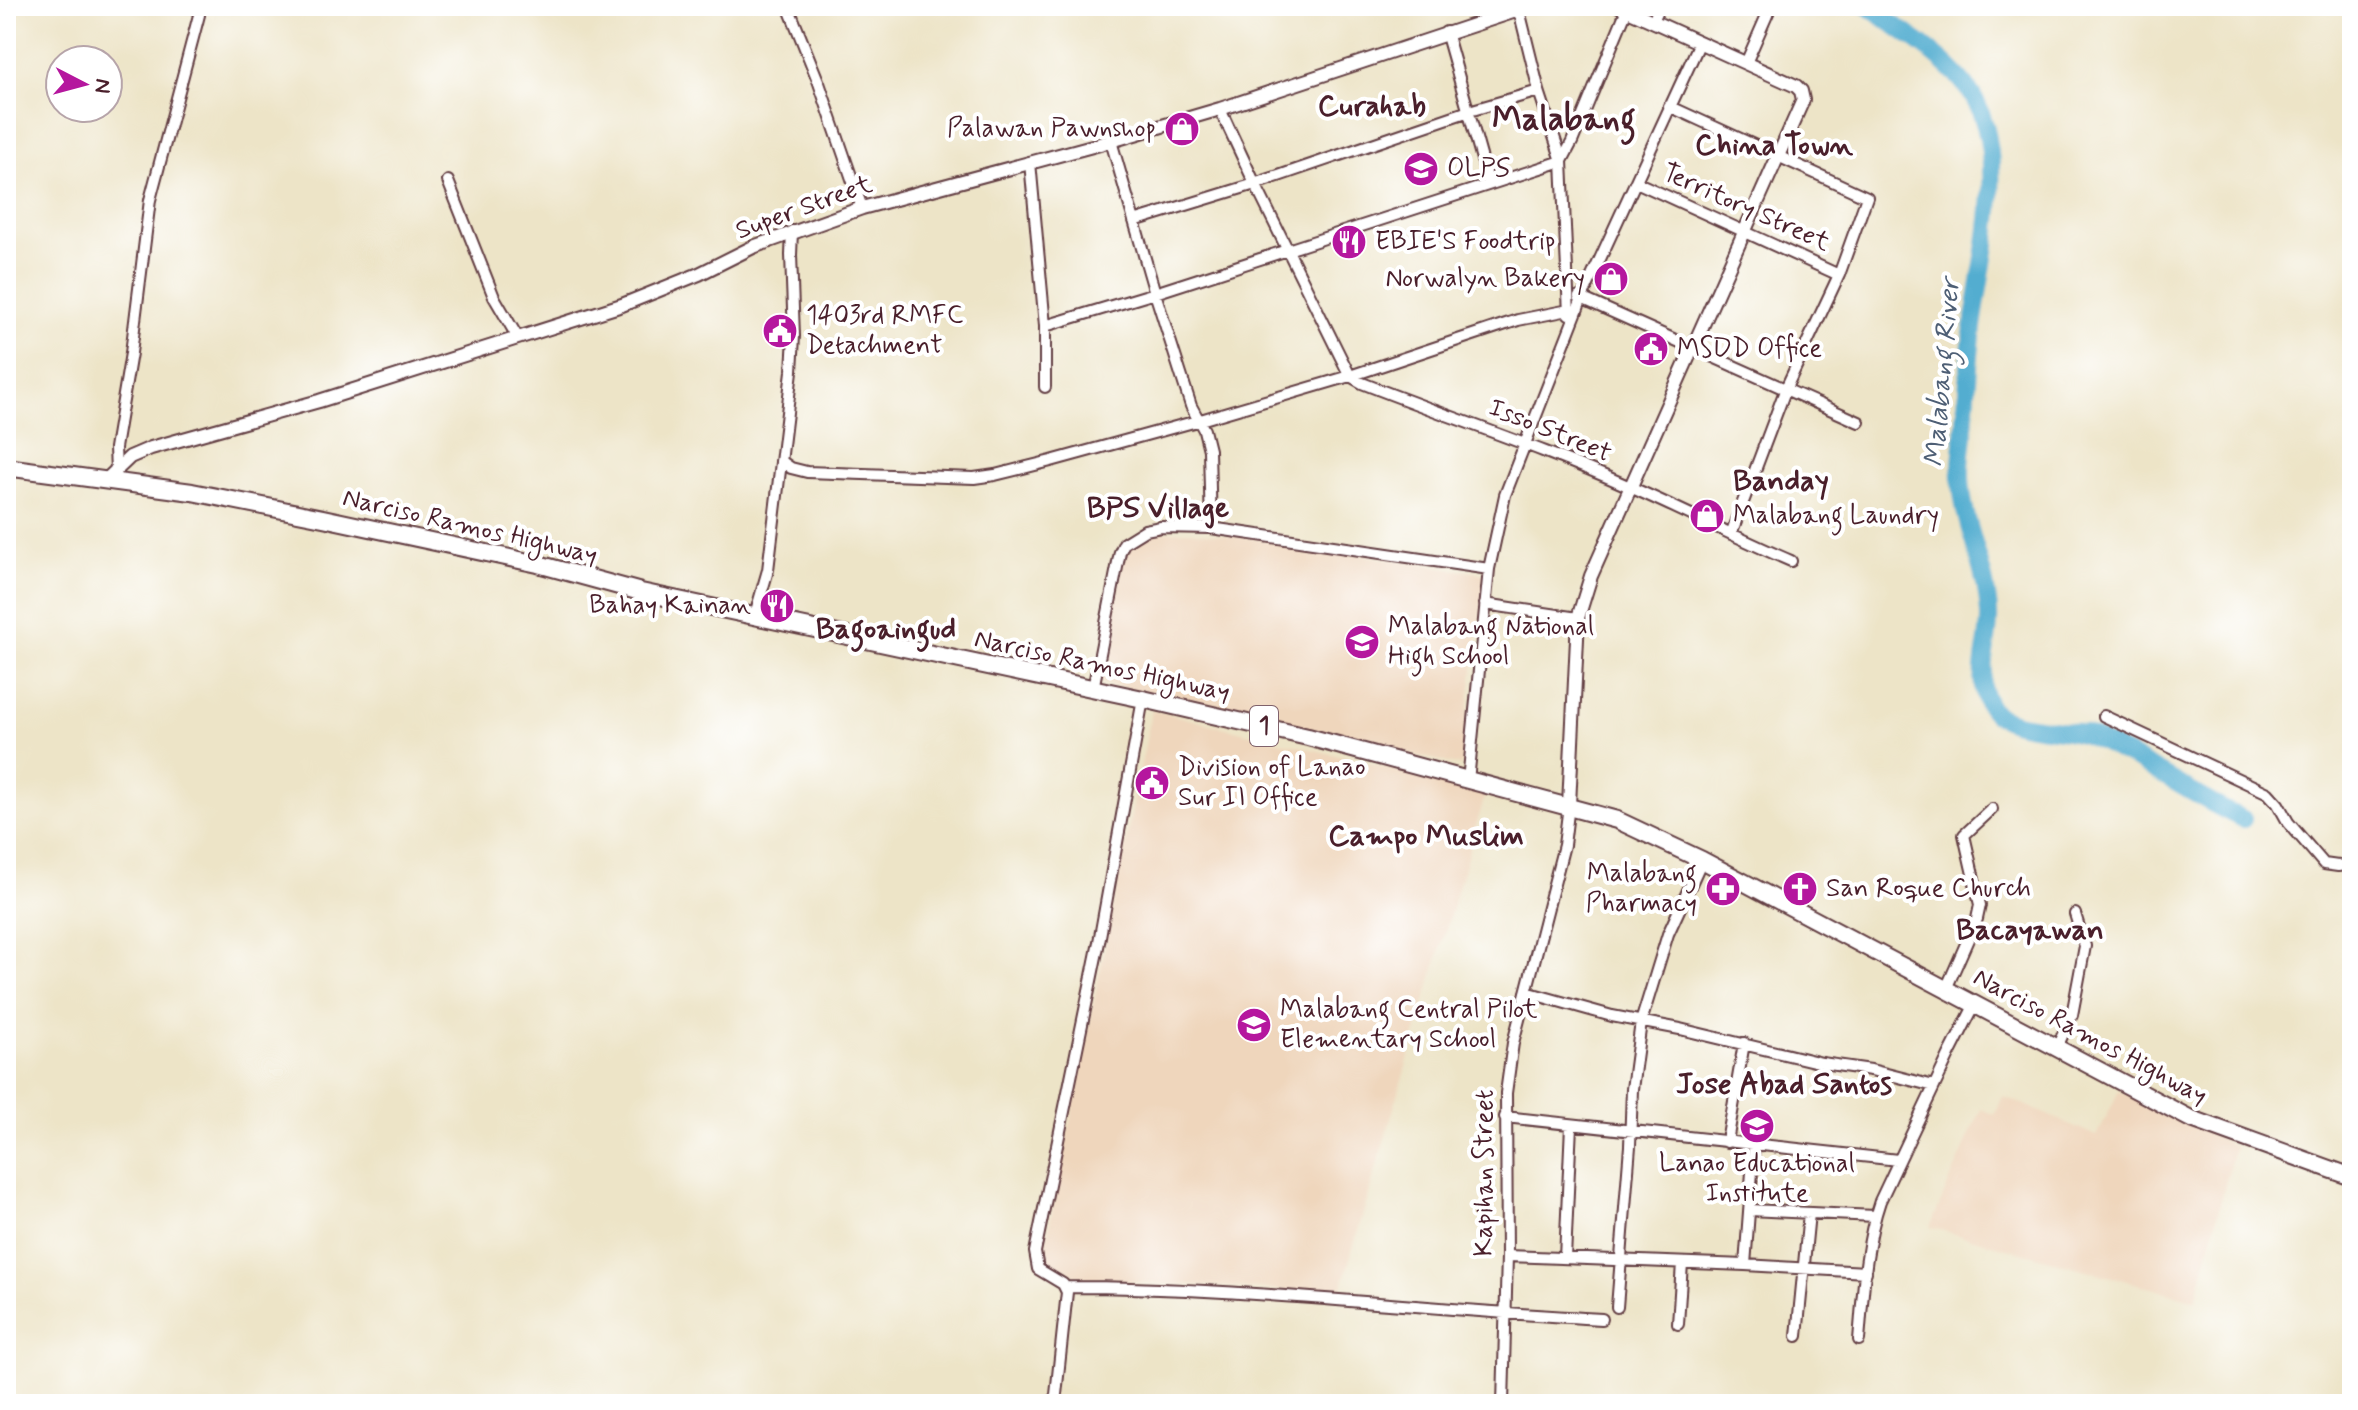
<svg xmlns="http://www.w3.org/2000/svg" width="2358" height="1410" viewBox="0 0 2358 1410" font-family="Mynerve,sans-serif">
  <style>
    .built { fill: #efd6bc }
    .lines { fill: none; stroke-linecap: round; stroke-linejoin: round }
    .river { stroke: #52add0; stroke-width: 18 }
    .minor-casing { stroke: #623d42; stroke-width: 14 }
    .tertiary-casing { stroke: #623d42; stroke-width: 16 }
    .trunk-casing { stroke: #623d42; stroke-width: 20 }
    .minor { stroke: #fff; stroke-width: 10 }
    .tertiary { stroke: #fff; stroke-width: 12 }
    .trunk { stroke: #fff; stroke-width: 16 }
    .labels { text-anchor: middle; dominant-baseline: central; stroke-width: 8; stroke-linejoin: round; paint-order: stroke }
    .shield { fill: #fff; stroke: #80626b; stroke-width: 2 }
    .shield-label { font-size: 24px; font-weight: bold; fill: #4a1f2b }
    .poi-label { font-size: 26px; fill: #4a1f2b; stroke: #fff; text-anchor: start }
    .street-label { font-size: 26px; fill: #4a1f2b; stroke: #fff }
    .water-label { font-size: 28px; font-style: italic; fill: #4e5f75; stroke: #fff }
    .quarter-label { font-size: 30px; font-weight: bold; fill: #4a1f2b; stroke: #fff }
    .district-label { font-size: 34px; font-weight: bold; fill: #4a1f2b; stroke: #fff }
  </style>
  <rect width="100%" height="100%" fill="#fff"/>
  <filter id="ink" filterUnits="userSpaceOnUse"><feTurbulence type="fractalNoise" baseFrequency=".0125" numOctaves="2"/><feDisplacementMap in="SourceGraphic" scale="16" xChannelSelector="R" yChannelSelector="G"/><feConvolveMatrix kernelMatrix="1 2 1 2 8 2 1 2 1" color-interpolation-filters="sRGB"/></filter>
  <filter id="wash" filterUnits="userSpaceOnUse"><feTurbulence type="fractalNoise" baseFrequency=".006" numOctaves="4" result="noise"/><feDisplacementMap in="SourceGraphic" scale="32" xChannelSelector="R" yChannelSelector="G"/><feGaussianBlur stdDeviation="1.8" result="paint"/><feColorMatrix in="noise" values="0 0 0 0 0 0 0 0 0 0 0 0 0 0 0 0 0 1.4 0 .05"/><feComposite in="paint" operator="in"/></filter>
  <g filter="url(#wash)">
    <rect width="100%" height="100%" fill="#ede4c7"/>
    <!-- built -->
    <path class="built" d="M1187,531l80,9 218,34 -24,192 -227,-55 -136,-29 29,-139 19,-10z
      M1152,710l334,82 -146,501 -258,-14 -39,-21z
      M2119,1091l116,55 -39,154 -266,-73 51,-118 14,6 8,-19 94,40z"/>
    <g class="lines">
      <!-- river -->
      <path class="river" d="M1867,6c33,24 74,47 99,80 47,61 16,170 7,241 -4,32 -6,64 -8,96 -1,18 -5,37 -4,55 1,46 26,89 28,136 2,28 -17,69 2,95 16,21 71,17 97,27 55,22 101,59 155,83"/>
    </g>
  </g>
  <g filter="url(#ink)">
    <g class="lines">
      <defs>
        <path id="minor" d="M788,6l31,77 43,125
          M1518,6l21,85 23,70 7,153
          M1653,21l7,-15
          M1446,32l43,152
          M1746,63l25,-57
          M1669,106l198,91 -28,78 -53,113 -55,146
          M1220,109l35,75 95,192 12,7c89,35 181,65 268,104 55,24 107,51 161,74
          M1111,141l44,152 36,113 13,24 5,20 2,78
          M1030,162l15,164v61
          M448,181l46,116 24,41
          M1636,182l203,93
          M1134,221l121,-37 214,-73 70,-20
          M1579,297l280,125
          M1045,326l110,-33 407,-132 10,-19 55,-133
          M781,461l10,7 16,4 167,6 21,-3 56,-14 146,-40 153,-45 168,-56 51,-10
          M116,470l-1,-22 16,-95 19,-153 49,-185
          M1485,604l93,14
          M755,615l13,-45 24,-199 2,-35 -3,-81 1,-24
          M1093,689l27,-137 4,-9 21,-13 16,-3 50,1 278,41
          M2104,716l164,77 10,11 10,18 36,42 14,2 14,-2
          M1468,781l21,-212 16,-74 77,-197 118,-256
          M1946,989l31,-70 3,-14 -16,-70 28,-26
          M1526,992l86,24 68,13 142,34 49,7 63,16
          M2057,1047l15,-32 13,-69 -10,-32
          M1505,1117l393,43
          M1727,1142l17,-99
          M1750,1210l125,6
          M1507,1256l238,9 121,7
          M1565,1258l6,-133
          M1745,1265l9,-120
          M1066,1287c179,0 357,23 536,32
          M1617,1307l13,-161 2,-57 9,-67 27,-88 34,-74
          M1678,1324l4,-61
          M1797,1336l12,-123
          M1859,1340c4,-46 6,-95 21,-139l69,-146 26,-51
          M1055,1404l12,-112 -4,-8 -25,-15 -3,-17 64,-310 44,-243
          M1503,1404l4,-148 -1,-163 7,-50 51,-198 5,-40"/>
        <path id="tertiary" d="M106,480l24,-23 21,-9 168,-47 303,-96 77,-31 54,-27 109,-39 249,-67 109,-32 311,-103
          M1569,805l9,-187 13,-42 212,-476 -2,-9 -5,-5 -177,-80"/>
        <path id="trunk" d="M6,467l186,25 131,26 215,46 103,28 502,107 165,38 309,83 85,40 487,258 163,59"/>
      </defs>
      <!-- minor casing -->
      <use href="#minor" class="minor-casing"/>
      <!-- tertiary casing -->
      <use href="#tertiary" class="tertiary-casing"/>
      <!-- trunk casing -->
      <use href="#trunk" class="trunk-casing"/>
      <!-- minor -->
      <use href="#minor" class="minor"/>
      <!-- tertiary -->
      <use href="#tertiary" class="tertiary"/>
      <!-- trunk -->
      <use href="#trunk" class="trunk"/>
    </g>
  </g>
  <!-- icons -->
  <defs>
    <symbol id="shop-disc" viewBox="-11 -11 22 22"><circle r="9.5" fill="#b5179e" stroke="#fff"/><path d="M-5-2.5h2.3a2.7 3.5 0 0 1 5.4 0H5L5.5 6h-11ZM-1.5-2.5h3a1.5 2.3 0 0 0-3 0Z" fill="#fff"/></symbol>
    <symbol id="school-disc" viewBox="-11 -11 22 22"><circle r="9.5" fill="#b5179e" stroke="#fff"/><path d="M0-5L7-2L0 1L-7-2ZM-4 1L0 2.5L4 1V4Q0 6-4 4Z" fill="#fff"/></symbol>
    <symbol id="restaurant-disc" viewBox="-11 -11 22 22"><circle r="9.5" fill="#b5179e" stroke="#fff"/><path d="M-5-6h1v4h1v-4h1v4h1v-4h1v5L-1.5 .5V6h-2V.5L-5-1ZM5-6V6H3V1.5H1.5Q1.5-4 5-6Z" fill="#fff"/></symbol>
    <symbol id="civic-disc" viewBox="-11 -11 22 22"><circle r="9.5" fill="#b5179e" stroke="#fff"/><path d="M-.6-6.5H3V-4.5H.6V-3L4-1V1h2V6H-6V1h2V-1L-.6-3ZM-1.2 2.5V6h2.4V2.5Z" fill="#fff"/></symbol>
    <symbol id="pharmacy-disc" viewBox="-11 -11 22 22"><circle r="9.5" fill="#b5179e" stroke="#fff"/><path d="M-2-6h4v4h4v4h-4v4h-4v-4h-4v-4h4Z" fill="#fff"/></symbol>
    <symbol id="church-disc" viewBox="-11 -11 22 22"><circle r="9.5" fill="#b5179e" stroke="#fff"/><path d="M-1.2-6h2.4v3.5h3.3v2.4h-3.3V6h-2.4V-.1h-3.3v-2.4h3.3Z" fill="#fff"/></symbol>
  </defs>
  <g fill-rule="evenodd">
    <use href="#shop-disc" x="1162" y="109" width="40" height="40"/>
    <use href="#school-disc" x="1401" y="149" width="40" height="40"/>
    <use href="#restaurant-disc" x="1329" y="222" width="40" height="40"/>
    <use href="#shop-disc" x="1591" y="259" width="40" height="40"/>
    <use href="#civic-disc" x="760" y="311" width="40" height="40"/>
    <use href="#civic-disc" x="1631" y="329" width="40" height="40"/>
    <use href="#shop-disc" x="1687" y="496" width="40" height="40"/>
    <use href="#restaurant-disc" x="757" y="586" width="40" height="40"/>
    <use href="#school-disc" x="1342" y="622" width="40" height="40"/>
    <use href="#civic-disc" x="1132" y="763" width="40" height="40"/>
    <use href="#pharmacy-disc" x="1703" y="869" width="40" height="40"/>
    <use href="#church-disc" x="1780" y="869" width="40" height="40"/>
    <use href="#school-disc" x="1234" y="1005" width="40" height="40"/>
    <use href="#school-disc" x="1737" y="1106" width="40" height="40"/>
  </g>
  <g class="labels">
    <!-- shield labels -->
    <rect class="shield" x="1250" y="706" width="28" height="40" rx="6"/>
    <g class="shield-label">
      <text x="1264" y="726">1</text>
    </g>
    <!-- poi labels -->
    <g class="poi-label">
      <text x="1156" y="129" text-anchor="end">Palawan Pawnshop</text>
      <text x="1447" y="169">OLPS</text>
      <text x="1375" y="242">EBIE'S Foodtrip</text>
      <text x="1585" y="279" text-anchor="end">Norwalyn Bakery</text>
      <text x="806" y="316">1403rd RMFC<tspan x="806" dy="30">Detachment</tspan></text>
      <text x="1677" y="349">MSDD Office</text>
      <text x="1733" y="516">Malabang Laundry</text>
      <text x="751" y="606" text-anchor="end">Bahay Kainan</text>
      <text x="1388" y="627">Malabang National<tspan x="1388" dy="30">High School</tspan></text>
      <text x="1178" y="768">Division of Lanao<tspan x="1178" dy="30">Sur II Office</tspan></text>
      <text x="1697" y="874" text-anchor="end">Malabang<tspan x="1697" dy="30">Pharmacy</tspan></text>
      <text x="1826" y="889">San Roque Church</text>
      <text x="1280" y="1010">Malabang Central Pilot<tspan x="1280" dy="30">Elementary School</tspan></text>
      <text x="1757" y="1164" text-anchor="middle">Lanao Educational<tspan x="1757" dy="30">Institute</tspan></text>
    </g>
    <!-- street labels -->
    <g class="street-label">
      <text transform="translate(804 208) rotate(-20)">Super Street</text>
      <text transform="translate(1746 208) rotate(24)">Territory Street</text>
      <text transform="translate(1550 431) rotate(22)">Isso Street</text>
      <text transform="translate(470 527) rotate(13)">Narciso Ramos Highway</text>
      <text transform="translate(1102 666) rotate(12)">Narciso Ramos Highway</text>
      <text transform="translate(2090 1037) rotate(28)">Narciso Ramos Highway</text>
      <text transform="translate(1485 1173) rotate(-90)">Kapihan Street</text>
    </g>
    <!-- water labels -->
    <g class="water-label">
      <text transform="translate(1943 373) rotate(-85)">Malabang River</text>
    </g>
    <!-- quarter labels -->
    <g class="quarter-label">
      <text x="1372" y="106">Curahab</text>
      <text x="1774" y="145">China Town</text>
      <text x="1781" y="481">Banday</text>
      <text x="1158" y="508">BPS Village</text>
      <text x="886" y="629">Bagoaingud</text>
      <text x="1426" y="836">Campo Muslim</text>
      <text x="2030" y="930">Bacayawan</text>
      <text x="1784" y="1084">Jose Abad Santos</text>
    </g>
    <!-- district labels -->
    <g class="district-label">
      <text x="1564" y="119">Malabang</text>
    </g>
  </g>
  <!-- margin -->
  <rect width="2358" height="1410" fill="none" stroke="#fff" stroke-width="32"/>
  <!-- north arrow -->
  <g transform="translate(84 84) rotate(96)"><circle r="38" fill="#ffffff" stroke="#b7a5aa" stroke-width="2"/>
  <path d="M0-6L14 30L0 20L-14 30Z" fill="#b5179e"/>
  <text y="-12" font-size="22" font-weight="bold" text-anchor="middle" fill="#4a1f2b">N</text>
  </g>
</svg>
